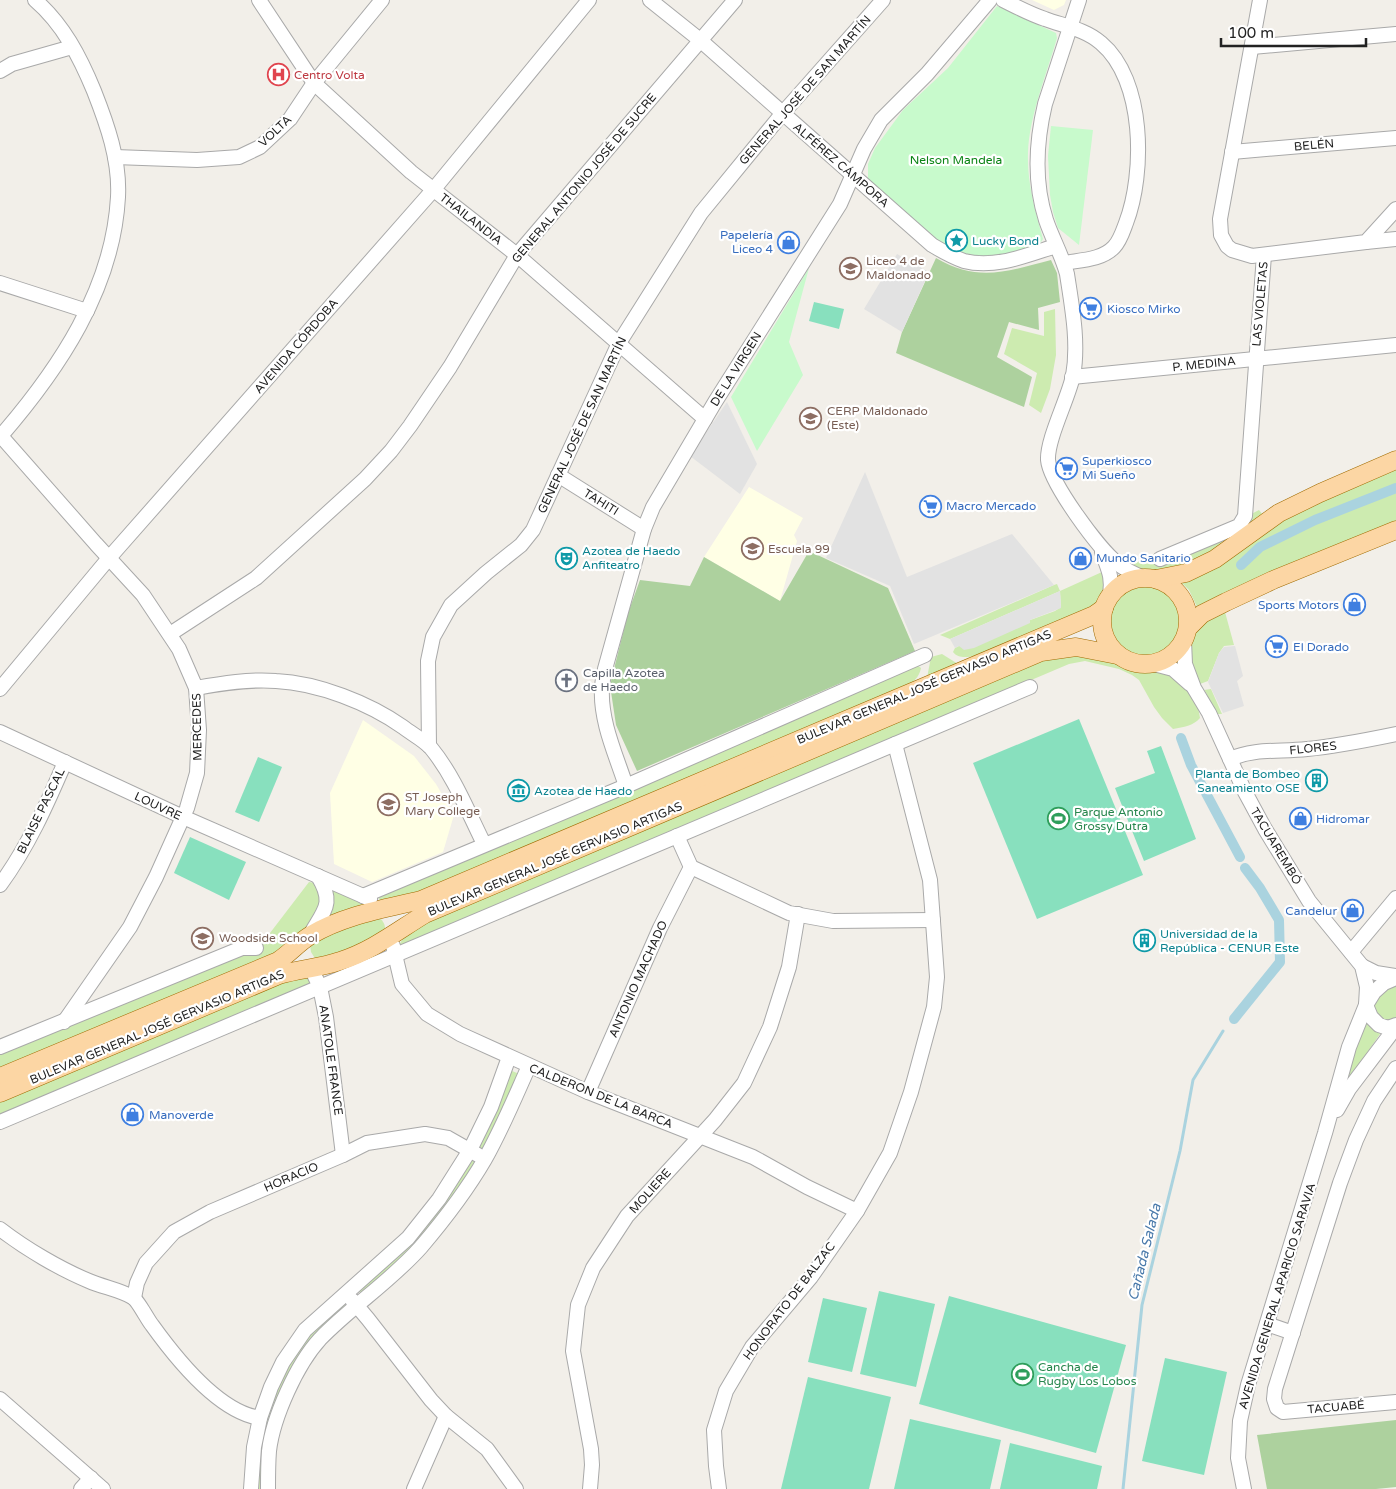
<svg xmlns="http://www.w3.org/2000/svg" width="1396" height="1489" font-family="'Varela Round',sans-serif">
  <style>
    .education { fill: #ffffe5 }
    .grass { fill: #cdebb0 }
    .forest { fill: #add19e }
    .park { fill: #c8facc }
    .pitch { fill: #88e0be }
    .parking { fill: #e2e2e2 }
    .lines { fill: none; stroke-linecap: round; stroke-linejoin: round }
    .stream { stroke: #aad3df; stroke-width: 3 }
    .canal { stroke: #aad3df; stroke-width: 10 }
    .minor-casing { stroke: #a9a9a9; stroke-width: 16 }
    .major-casing { stroke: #a06b00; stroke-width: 19 }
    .minor { stroke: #fff; stroke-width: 14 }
    .major { stroke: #fcd6a4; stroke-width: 18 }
    .labels { text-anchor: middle; stroke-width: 4.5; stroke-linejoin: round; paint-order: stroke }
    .health-label { font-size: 12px; fill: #be3a42; stroke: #fff; text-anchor: start }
    .street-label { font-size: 12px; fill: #222; stroke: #fff }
    .park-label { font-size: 12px; fill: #0c8416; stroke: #fff }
    .shop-label { font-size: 12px; fill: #366cbe; stroke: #fff; text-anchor: start }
    .culture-label { font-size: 12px; fill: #0d838f; stroke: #fff; text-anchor: start }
    .education-label { font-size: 12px; fill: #785e54; stroke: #fff; text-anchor: start }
    .worship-label { font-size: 12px; fill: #5b616d; stroke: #fff; text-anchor: start }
    .leisure-label { font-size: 12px; fill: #27864d; stroke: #fff; text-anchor: start }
    .water-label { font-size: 14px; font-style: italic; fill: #4a7aab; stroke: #fff }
  </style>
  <rect width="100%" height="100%" fill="#f2efe9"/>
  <g class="education">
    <path d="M1032,0H1066L1064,5L1054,10Z"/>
    <path d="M749,487L803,518L794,535L797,541L780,601L704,557Z"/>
    <path d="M363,720L414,756L436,784L454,815L443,852L372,882L334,864L330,793Z"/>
  </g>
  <g class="grass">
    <path d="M1055,309L1056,355L1050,389L1041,413L1029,405L1037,373L1004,354L1012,328L1044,336V312Z"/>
    <path d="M1396,466V524L1197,607L1189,590L1182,583L1281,517Z"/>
    <path d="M1259,510L1263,515L1215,555L1166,572L1125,567L1154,554L1157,563Z"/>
    <path d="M1102,572C1106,588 1103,598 1092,611L975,656C968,657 958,659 953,652L955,648L959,646L1055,611L1061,607L1060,591L950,639L940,635L1054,585L1057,584L1060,591Z"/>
    <circle cx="1147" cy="620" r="36"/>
    <path d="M1225,612L1234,645L1224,646L1219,653L1208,681L1200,684L1188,659L1189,654L1197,629L1211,617Z"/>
    <path d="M942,654L958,664L927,678L931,657Z"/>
    <path d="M1060,654L1111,659L1139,671H1167L1185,685L1198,707L1200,718C1193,726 1184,727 1173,729L1162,718L1154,707L1139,680L1132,675L1119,669L1085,661L1069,664L401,949L399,945L405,935L428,918L1042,658Z"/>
    <path d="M917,665L921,668C919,678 913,682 905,688L423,894L380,901L378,896Z"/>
    <path d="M1211,689L1222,714H1218L1216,712L1205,691L1204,690Z"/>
    <path d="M309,882L315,883L324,893L310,928L282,950L0,1073V1055L257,943L270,933Z"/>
    <path d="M328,884L373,904L323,923Z"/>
    <path d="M380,918C386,924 386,929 383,937L316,960L311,952L310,945L355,920Z"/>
    <path d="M308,977L314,985L0,1116V1099L269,983Z"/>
    <path d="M1396,983V1020L1386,1023C1362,1005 1377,995 1396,983Z"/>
    <path d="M1366,1018L1382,1031L1343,1088Z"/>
    <path d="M512,1071L517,1073L518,1076L503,1113L482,1150L478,1148L509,1073Z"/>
    <path d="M471,1160L475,1162V1166L417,1246L364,1293L358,1292L357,1289Z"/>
    <path d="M344,1304L346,1306L295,1368L263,1489H255L257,1448L275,1389L309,1332Z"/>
  </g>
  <g class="forest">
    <path d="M936,258C979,283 1007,271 1051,260L1057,273L1060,302L1038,308L1039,330L1009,322L997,357L1032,377L1024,407L896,353L902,332Z"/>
    <path d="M809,551L888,588L915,651L637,771L616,725L610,685L628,613L640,580L690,586L704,557L780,601Z"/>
    <path d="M1396,1420V1487L1376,1489H1267L1257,1435Z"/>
  </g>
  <g class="park">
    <path d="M997,6L1056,33L1057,38C1047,73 1029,117 1028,153C1027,183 1035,210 1043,239L1039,245C998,255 977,266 939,241L868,180V164L875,148L903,110L948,68Z"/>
    <path d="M1051,126L1093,130L1079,245L1058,228L1053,212L1050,195L1048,156Z"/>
    <path d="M809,268L789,342L803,375L757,451L731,397Z"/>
  </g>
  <g class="pitch">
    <path d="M814,302L844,309L839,329L809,321Z"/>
    <path d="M1079,719L1143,875L1037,919L973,763Z"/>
    <path d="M1161,746L1196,839L1144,861L1115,788L1155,773L1147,751Z"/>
    <path d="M258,757L282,767L259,822L235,812Z"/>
    <path d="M190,837L246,862L229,900L174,873Z"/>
    <path d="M879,1291L935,1304L916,1387L860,1374Z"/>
    <path d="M949,1296L1126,1345L1096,1453L919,1404Z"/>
    <path d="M823,1298L867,1308L852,1372L808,1362Z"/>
    <path d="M1165,1358L1227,1372L1204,1475L1142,1461Z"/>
    <path d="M808,1377L891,1397L869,1489H781Z"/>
    <path d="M910,1419L1001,1440L990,1489H894Z"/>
    <path d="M1010,1443L1102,1466L1097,1489H1000Z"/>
  </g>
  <g class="parking">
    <path d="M897,254L929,272L902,332L864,309Z"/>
    <path d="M727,402L757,464L740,494L690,456Z"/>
    <path d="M865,472L907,577L1012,534L1054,585L914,644L890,586L826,558Z"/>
    <path d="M1060,591L1061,608L1030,620V623L974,648L964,650L959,646L955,648L950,639Z"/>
    <path d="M1235,646L1243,676L1237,681L1244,706L1223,713L1208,682L1219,653L1224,647Z"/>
  </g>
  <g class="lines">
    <path class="stream" d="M1123,1489L1142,1305L1180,1151L1193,1080L1223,1031"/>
    <g class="canal">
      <path d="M1241,565L1260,547L1315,520L1396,488"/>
      <path d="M1181,738L1191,765L1240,857"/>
      <path d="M1234,1019L1280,962L1279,920L1260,888L1245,868"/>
    </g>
    <defs>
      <g id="minor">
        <path d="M259,0L314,83L411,172L517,255L705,419"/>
        <path d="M650,0L700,40L932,245C942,251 953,257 964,261C995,269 1027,255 1056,246"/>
        <path d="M1003,0C1017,7 1030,14 1045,19C1064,26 1085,29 1101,43C1145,80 1145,173 1126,223C1123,231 1120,241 1114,247C1102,260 1080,260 1064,263"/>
        <path d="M1079,0L1045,104C1036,142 1034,183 1046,220C1052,238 1062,255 1067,274C1072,307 1079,343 1073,376C1068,399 1047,439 1048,460C1050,483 1099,549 1117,563C1125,570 1134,574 1144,578"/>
        <path d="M1260,0L1220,219L1221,235L1227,246L1232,250L1252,256L1366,242L1396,209"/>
        <path d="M1252,47L1396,34"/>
        <path d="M0,71L12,64L72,47"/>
        <path d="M1232,152L1396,138"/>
        <path d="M115,157L197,160L239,157L260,147L290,119L314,83L382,0"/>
        <path d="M1366,242L1396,239"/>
        <path d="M0,283L87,311"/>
        <path d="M1072,377L1396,345"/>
        <path d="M1,436L96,544L143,595L179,649L196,688L199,730L197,773L187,808L156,877L130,927L64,1022"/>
        <path d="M0,437C59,369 113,289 118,197C120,160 107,124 94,91C80,57 63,24 35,0"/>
        <path d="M558,475L644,529"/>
        <path d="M1102,552C1108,569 1113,577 1110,595"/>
        <path d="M1160,559L1239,526L1245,516L1264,255"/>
        <path d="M170,634L256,578L365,479L391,451L410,426L450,367L517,255L735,0"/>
        <path d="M1184,641L1185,664L1194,688L1209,713L1245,792L1265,829L1309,901L1362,966L1367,987L1366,1005L1371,1017L1379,1025L1388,1028L1396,1025"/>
        <path d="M1154,664L1173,669L1190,684"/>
        <path d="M196,688C223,683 249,679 276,681C318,683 369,703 403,727C412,734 424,740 431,748C454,776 468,812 484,844"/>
        <path d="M0,689L109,558L434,189L589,0"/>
        <path d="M0,732L183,817L370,899"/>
        <path d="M429,746L428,661L433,637L451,605L486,573L521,545L533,530L619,343L701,213L782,114L883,0"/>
        <path d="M1230,759C1254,748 1281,752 1307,749C1337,746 1367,740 1396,734"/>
        <path d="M626,786C616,755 600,721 602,688C602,682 604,675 605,669L644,529L653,507L715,402L840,204L864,149L881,120L927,74L990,0"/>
        <path d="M677,836L691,867L789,913L833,921L933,920"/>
        <path d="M0,885C28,847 47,804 65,762"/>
        <path d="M363,896L626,786L925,655"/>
        <path d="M310,935C324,910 335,904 318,876"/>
        <path d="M393,946L402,984L427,1014L460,1034L588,1092L753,1157L807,1187L857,1211"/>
        <path d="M1351,952L1396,898"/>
        <path d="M1362,966L1376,973L1396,976"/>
        <path d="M311,968L320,987L326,1017L343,1155"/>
        <path d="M0,1047L242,948H256"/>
        <path d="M1396,1068L1374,1101L1356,1140L1340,1183L1275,1389L1274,1399L1277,1408L1283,1412L1396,1402"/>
        <path d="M588,1092L660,928L691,867"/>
        <path d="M1337,1110L1349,1089L1396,1027"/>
        <path d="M0,1122L1030,687"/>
        <path d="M0,1229C26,1249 60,1269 89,1281C103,1287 120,1290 132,1297C138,1300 147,1319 152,1325C175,1357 218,1412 260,1418"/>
        <path d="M134,1298L137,1283L146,1263L174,1232L210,1212L343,1155L367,1143L425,1134L448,1138L478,1155"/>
        <path d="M352,1300L368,1319L431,1400L446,1416L487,1449L516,1489"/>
        <path d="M1267,1324L1293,1333"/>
        <path d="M0,1399L103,1489"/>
        <path d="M81,1489L91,1478"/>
        <path d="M251,1489L254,1447L260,1418L271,1387L283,1362L305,1330L408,1238L439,1199L470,1150L491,1107L509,1057"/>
        <path d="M268,1489C268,1477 268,1464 269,1451C273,1417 297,1364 320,1339C352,1306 391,1281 421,1247C444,1220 467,1190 485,1159C502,1129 515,1097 529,1066"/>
        <path d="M414,1489L446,1416"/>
        <path d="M590,1489L592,1465L591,1449L573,1351L578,1305L593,1268L627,1216L715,1120L744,1083L770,1027L789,967L798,914"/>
        <path d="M719,1489L716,1466L714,1430L726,1391L752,1347L811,1277L857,1211L890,1153L911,1092L934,1007L937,977L930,880L895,744"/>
        <path d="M1244,1489L1238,1458L1240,1421L1248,1385L1325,1133L1349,1047L1366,1005L1374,992L1384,983L1396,978"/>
      </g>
      <g id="major">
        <circle cx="1145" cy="621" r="43"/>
        <path d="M1156,579L1186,573L1215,559L1279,513L1320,493L1396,460"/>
        <path d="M1188,628L1202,614L1226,602L1273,580L1396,530"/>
        <path d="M0,1077L278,961C290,953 299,942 311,935C345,915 384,909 421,900L1094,615L1104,608"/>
        <path d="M0,1093L279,975C299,969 320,968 340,961C372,951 397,931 425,914L1041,652L1076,647L1117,655"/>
      </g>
    </defs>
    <use href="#minor" class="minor-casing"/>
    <use href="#major" class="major-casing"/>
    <use href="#minor" class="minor"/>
    <use href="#major" class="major"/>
  </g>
  <defs>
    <symbol id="hospital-ring" viewBox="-11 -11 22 22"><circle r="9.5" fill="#fff" stroke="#e0444e" stroke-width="1.5"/><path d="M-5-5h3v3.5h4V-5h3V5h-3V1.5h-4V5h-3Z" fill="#e0444e"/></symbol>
    <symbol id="sight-ring" viewBox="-11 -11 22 22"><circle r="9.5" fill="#fff" stroke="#0f9aa8" stroke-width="1.5"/><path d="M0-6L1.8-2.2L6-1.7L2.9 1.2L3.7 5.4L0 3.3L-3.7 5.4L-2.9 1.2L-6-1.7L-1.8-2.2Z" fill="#0f9aa8"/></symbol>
    <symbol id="shop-ring" viewBox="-11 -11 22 22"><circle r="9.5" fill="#fff" stroke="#3f7fe0" stroke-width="1.5"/><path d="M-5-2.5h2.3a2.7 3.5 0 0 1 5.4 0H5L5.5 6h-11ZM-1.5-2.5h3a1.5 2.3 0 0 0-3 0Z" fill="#3f7fe0"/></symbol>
    <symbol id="school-ring" viewBox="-11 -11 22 22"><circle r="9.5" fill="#fff" stroke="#8d6e63" stroke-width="1.5"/><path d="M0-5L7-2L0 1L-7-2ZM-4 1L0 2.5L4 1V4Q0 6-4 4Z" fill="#8d6e63"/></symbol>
    <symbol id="supermarket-ring" viewBox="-11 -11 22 22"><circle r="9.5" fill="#fff" stroke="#3f7fe0" stroke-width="1.5"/><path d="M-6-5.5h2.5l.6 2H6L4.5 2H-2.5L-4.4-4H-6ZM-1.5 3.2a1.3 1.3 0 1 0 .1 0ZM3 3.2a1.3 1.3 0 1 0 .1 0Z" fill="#3f7fe0"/></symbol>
    <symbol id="university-ring" viewBox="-11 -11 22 22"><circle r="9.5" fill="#fff" stroke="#8d6e63" stroke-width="1.5"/><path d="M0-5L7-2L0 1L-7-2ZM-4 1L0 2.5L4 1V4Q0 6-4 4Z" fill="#8d6e63"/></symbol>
    <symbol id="theatre-ring" viewBox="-11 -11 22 22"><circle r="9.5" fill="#fff" stroke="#0f9aa8" stroke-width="1.5"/><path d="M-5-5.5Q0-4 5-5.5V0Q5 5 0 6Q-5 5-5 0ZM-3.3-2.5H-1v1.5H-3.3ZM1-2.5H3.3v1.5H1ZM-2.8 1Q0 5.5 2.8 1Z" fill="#0f9aa8"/></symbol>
    <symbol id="church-ring" viewBox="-11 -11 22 22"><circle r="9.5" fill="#fff" stroke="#6b7280" stroke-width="1.5"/><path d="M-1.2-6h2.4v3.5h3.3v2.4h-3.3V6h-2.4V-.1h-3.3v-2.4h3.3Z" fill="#6b7280"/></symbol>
    <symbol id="building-ring" viewBox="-11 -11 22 22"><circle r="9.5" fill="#fff" stroke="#0f9aa8" stroke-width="1.5"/><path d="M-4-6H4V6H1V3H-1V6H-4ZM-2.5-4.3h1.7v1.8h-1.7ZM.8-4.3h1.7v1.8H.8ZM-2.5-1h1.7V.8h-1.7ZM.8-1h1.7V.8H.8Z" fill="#0f9aa8"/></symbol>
    <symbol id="museum-ring" viewBox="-11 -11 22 22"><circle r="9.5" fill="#fff" stroke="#0f9aa8" stroke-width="1.5"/><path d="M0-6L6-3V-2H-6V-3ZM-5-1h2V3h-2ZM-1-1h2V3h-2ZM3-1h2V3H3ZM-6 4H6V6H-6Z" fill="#0f9aa8"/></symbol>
    <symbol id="stadium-ring" viewBox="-11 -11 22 22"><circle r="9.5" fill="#fff" stroke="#2e9e5b" stroke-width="1.5"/><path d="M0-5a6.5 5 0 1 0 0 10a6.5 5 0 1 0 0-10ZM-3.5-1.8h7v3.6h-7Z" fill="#2e9e5b"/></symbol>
  </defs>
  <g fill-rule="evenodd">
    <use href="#hospital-ring" x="266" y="62" width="25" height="25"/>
    <use href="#sight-ring" x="944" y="228" width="25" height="25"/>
    <use href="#shop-ring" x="776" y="230" width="25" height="25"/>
    <use href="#school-ring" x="838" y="256" width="25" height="25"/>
    <use href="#supermarket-ring" x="1078" y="296" width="25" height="25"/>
    <use href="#university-ring" x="798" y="406" width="25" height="25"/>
    <use href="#supermarket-ring" x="1054" y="456" width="25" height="25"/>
    <use href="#supermarket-ring" x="918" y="494" width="25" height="25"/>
    <use href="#school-ring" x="740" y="536" width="25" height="25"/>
    <use href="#theatre-ring" x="554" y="546" width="25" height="25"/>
    <use href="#shop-ring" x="1068" y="546" width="25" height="25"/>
    <use href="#shop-ring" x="1342" y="592" width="25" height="25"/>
    <use href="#supermarket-ring" x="1264" y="634" width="25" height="25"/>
    <use href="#church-ring" x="554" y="668" width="25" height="25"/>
    <use href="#building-ring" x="1304" y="768" width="25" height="25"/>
    <use href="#museum-ring" x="506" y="778" width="25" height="25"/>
    <use href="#school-ring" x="376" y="792" width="25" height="25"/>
    <use href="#stadium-ring" x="1046" y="806" width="25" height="25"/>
    <use href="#shop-ring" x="1288" y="806" width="25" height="25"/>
    <use href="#shop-ring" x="1340" y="898" width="25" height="25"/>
    <use href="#school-ring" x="190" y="926" width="25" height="25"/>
    <use href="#building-ring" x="1132" y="928" width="25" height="25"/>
    <use href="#shop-ring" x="120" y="1102" width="25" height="25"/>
    <use href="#stadium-ring" x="1010" y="1362" width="25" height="25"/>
  </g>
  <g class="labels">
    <g class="health-label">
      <text x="294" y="79">Centro Volta</text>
    </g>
    <g class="street-label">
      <text transform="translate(805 90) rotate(-49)" y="4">GENERAL JOSÉ DE SAN MARTÍN</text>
      <text transform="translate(275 131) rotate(-43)" y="4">VOLTA</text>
      <text transform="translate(1314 145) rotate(-5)" y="4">BELÉN</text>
      <text transform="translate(841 165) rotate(41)" y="4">ALFÉREZ CÁMPORA</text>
      <text transform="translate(584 178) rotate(-50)" y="4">GENERAL ANTONIO JOSÉ DE SUCRE</text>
      <text transform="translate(471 219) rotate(38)" y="4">THAILANDIA</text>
      <text transform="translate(1260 304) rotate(-85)" y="4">LAS VIOLETAS</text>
      <text transform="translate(296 346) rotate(-49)" y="4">AVENIDA CÓRDOBA</text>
      <text transform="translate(1204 364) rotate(-6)" y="4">P. MEDINA</text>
      <text transform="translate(736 369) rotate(-58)" y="4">DE LA VIRGEN</text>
      <text transform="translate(582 425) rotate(-65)" y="4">GENERAL JOSÉ DE SAN MARTÍN</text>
      <text transform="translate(601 502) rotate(32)" y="4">TAHITI</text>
      <text transform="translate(924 687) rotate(-23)" y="4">BULEVAR GENERAL JOSÉ GERVASIO ARTIGAS</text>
      <text transform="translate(197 727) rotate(-91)" y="4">MERCEDES</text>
      <text transform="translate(1313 748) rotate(-6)" y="4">FLORES</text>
      <text transform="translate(158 806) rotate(25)" y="4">LOUVRE</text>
      <text transform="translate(41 811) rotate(-64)" y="4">BLAISE PASCAL</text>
      <text transform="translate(1276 846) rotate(59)" y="4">TACUAREMBÓ</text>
      <text transform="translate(555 859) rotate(-23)" y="4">BULEVAR GENERAL JOSÉ GERVASIO ARTIGAS</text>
      <text transform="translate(638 979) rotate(-66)" y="4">ANTONIO MACHADO</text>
      <text transform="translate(157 1027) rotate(-23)" y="4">BULEVAR GENERAL JOSÉ GERVASIO ARTIGAS</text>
      <text transform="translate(331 1060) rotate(82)" y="4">ANATOLE FRANCE</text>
      <text transform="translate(601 1096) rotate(22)" y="4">CALDERON DE LA BARCA</text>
      <text transform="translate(291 1177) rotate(-23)" y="4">HORACIO</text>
      <text transform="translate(650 1191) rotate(-48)" y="4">MOLIERE</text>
      <text transform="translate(1277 1296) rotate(-73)" y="4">AVENIDA GENERAL APARICIO SARAVIA</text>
      <text transform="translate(789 1301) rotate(-53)" y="4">HONORATO DE BALZAC</text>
      <text transform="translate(1336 1407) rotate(-5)" y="4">TACUABÉ</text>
    </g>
    <g class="park-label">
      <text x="956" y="164">Nelson Mandela</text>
    </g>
    <g class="shop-label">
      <text x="773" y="239" text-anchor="end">Papelería<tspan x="773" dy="14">Liceo 4</tspan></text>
      <text x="1107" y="313">Kiosco Mirko</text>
      <text x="1082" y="465">Superkiosco<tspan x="1082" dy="14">Mi Sueño</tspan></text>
      <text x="946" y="510">Macro Mercado</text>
      <text x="1096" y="562">Mundo Sanitario</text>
      <text x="1339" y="609" text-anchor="end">Sports Motors</text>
      <text x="1293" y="651">El Dorado</text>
      <text x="1316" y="823">Hidromar</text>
      <text x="1337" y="915" text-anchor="end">Candelur</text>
      <text x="149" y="1119">Manoverde</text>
    </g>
    <g class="culture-label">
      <text x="972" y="245">Lucky Bond</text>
      <text x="582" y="555">Azotea de Haedo<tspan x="582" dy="14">Anfiteatro</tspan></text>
      <text x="1300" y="778" text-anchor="end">Planta de Bombeo<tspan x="1300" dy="14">Saneamiento OSE</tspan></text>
      <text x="534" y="795">Azotea de Haedo</text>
      <text x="1160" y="938">Universidad de la<tspan x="1160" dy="14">República - CENUR Este</tspan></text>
    </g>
    <g class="education-label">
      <text x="866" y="265">Liceo 4 de<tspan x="866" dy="14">Maldonado</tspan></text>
      <text x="827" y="415">CERP Maldonado<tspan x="827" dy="14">(Este)</tspan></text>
      <text x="768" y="553">Escuela 99</text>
      <text x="405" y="801">ST Joseph<tspan x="405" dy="14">Mary College</tspan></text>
      <text x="219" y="942">Woodside School</text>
    </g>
    <g class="worship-label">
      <text x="583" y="677">Capilla Azotea<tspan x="583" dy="14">de Haedo</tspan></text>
    </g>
    <g class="leisure-label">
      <text x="1074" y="816">Parque Antonio<tspan x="1074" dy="14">Grossy Dutra</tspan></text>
      <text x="1038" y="1371">Cancha de<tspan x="1038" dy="14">Rugby Los Lobos</tspan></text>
    </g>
    <g class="water-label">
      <text transform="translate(1144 1252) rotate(-76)" y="5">Cañada Salada</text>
    </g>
  </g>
  <path d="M1221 38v8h145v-8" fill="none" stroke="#222222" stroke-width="2.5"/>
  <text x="1228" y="38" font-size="15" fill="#222222" stroke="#ffffff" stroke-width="4" paint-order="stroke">100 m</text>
</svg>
